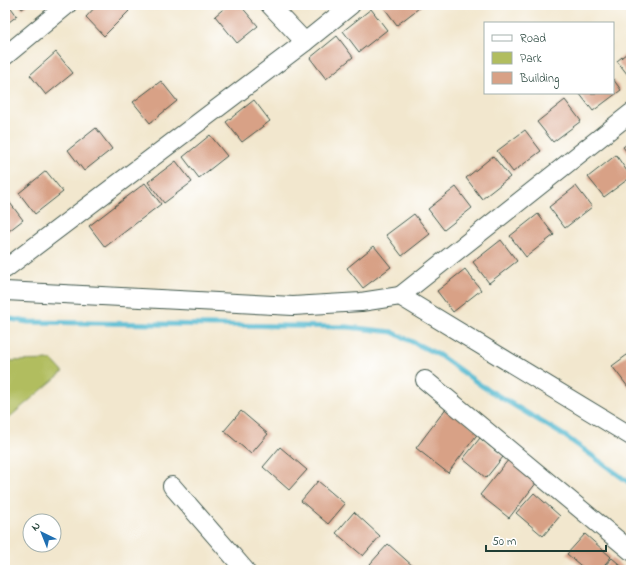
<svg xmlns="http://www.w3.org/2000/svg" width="636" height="575" font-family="'Indie Flower',sans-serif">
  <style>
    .green { fill: #b1bd5f; stroke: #687d4a }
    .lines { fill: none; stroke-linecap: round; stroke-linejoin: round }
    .stream { stroke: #50b7ce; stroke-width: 5 }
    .building { fill: #d8a186 }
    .minor-casing { stroke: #3f564b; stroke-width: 20 }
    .minor { stroke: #fff; stroke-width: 18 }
  </style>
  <rect width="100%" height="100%" fill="#fff"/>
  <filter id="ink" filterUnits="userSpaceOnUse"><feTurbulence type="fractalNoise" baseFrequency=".025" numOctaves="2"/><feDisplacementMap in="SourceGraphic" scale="8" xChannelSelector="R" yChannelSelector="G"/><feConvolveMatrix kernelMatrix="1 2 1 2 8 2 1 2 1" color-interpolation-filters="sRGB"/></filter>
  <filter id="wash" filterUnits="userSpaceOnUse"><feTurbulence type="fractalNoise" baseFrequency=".012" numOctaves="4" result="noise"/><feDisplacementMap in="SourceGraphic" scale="16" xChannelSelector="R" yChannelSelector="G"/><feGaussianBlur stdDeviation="0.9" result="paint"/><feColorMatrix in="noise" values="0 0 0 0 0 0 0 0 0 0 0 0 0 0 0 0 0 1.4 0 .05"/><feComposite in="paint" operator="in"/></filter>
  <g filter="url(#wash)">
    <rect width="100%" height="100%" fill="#f2e7ce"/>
    <path class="green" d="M52,360L63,372L5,421V361Z"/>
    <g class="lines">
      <path class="stream" d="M5,318L28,322L348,327L392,332L439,355L482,386L565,436L631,484"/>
    </g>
    <g id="blocks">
      <g class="building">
        <path d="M5,5H9L17,16L5,25Z"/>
        <path d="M19,5H28L22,9Z"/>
        <path d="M97,5H123L129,11L104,36L86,17Z"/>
        <path d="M228,5H240L258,26L237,43L215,16Z"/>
        <path d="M382,5H423L397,25Z"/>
        <path d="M371,9L387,30L359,52L343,31Z"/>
        <path d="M337,36L353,57L326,79L310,58Z"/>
        <path d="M631,50V79L617,61Z"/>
        <path d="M56,52L73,73L46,95L30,75Z"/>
        <path d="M613,79L621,90L593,111L579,93H613Z"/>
        <path d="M161,81L177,101L150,123L133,102Z"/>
        <path d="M254,100L270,121L242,142L226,122Z"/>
        <path d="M565,100L581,121L553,142L537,122Z"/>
        <path d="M96,128L112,149L84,171L68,150Z"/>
        <path d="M525,130L541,151L513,172L497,151Z"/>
        <path d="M210,135L227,156L199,178L183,157Z"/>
        <path d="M631,141V157L623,147Z"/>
        <path d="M616,155L631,177L604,197L588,177Z"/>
        <path d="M493,156L510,177L482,199L466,178Z"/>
        <path d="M176,161L192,182L164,203L148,182Z"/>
        <path d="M46,171L63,192L35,214L19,193Z"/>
        <path d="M145,183L161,204L105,247L89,226Z"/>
        <path d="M576,186L592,207L565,228L549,207Z"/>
        <path d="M456,187L472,208L444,230L428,209Z"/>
        <path d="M7,199L23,220L5,234V201Z"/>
        <path d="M414,214L430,234L402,256L386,235Z"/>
        <path d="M538,214L554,235L526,257L510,236Z"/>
        <path d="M501,240L517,261L489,283L473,262Z"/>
        <path d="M374,246L391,267L363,288L347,268Z"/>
        <path d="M465,269L481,290L453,312L437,291Z"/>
        <path d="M631,352V385L628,387L612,366Z"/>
        <path d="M447,407L479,432L448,473L416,448Z"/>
        <path d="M241,411L268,434L251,454L224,431Z"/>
        <path d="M480,438L503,457L486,478L463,459Z"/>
        <path d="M280,447L307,470L289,490L263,467Z"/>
        <path d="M509,459L537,482L509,518L480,495Z"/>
        <path d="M318,481L345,504L328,524L301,501Z"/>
        <path d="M534,493L560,516L543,536L516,513Z"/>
        <path d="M354,512L380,536L363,556L336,533Z"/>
        <path d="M585,534L611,557L600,570H586L567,554Z"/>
        <path d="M388,544L414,567L412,570H377L370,564Z"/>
        <path d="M612,558L626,570H601Z"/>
      </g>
    </g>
  </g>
  <g filter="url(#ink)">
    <use href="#blocks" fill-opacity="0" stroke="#3f564b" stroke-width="1"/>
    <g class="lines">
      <defs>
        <g id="minor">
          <path d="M270,5L305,42"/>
          <path d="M5,56L67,5"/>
          <path d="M5,269L305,42L351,5"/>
          <path d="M5,291L293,306L361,302L400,296L631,436"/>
          <path d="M400,296L631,113"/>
          <path d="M425,380L631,551"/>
          <path d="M172,486L245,570"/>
        </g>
      </defs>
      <use href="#minor" class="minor-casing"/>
      <use href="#minor" class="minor"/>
    </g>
  </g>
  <rect width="636" height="575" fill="none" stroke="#fff" stroke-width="20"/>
  <rect x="484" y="22" width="130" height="72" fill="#ffffff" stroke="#a5b1ae"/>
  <rect x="492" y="35" width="20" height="6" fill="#ffffff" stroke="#a5b1ae"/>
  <text x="520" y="42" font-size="12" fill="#1f3d34">Road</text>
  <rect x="492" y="52" width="20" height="12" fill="#b1bd5f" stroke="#a5b1ae"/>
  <text x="520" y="62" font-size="12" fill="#1f3d34">Park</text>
  <rect x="492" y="72" width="20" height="12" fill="#d8a186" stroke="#a5b1ae"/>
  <text x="520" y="82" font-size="12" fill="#1f3d34">Building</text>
  <g transform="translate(42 533) rotate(317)"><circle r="19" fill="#ffffff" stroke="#a5b1ae"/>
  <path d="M0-3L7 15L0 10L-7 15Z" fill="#1f6fb2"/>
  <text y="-6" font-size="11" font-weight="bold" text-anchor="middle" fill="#1f3d34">N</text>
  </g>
  <path d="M486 545v6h120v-6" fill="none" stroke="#1f3d34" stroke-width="2"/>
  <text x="492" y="545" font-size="12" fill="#1f3d34" stroke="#ffffff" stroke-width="3" paint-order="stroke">50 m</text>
</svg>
